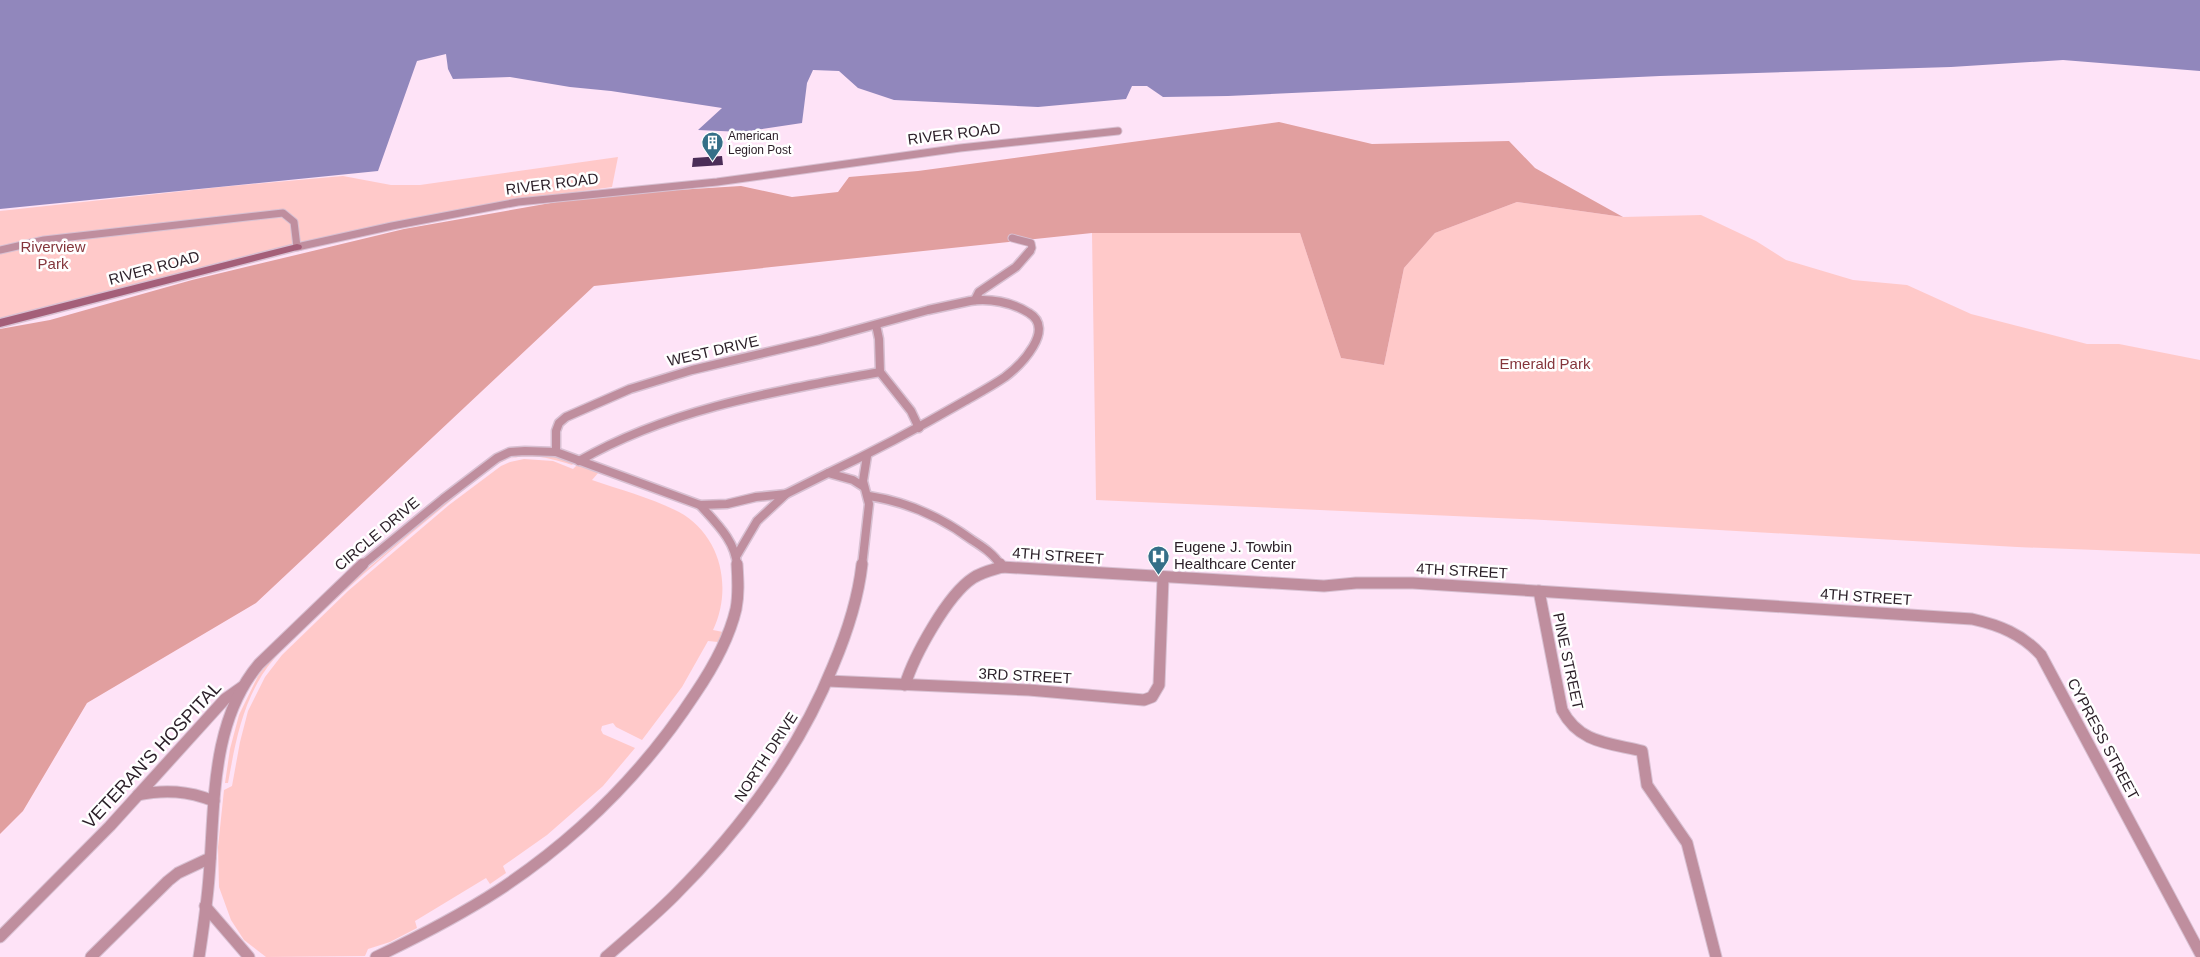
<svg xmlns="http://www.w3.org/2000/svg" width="2200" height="957" font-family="Arial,sans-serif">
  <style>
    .green { fill: #ffc9c9 }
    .forest { fill: #e19f9f }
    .water { fill: #9187bc }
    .building { fill: #4a2d57 }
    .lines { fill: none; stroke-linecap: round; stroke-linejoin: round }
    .street-far2-casing { stroke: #d8c0d2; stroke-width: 9 }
    .street-far1-casing { stroke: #d8c0d2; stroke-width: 11 }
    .street-casing { stroke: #d8c0d2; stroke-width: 13 }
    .secondary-casing { stroke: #d8c0d2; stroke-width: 3 }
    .street-far2 { stroke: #bf8e9e; stroke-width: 7 }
    .street-far1 { stroke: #bf8e9e; stroke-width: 8 }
    .street { stroke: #bf8e9e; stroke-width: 11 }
    .secondary { fill: #a45f79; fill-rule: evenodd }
    .labels { text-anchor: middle; stroke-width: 5; stroke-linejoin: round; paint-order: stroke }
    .far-poi-label { font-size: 12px; fill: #2a1e27; stroke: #fff; text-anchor: start }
    .street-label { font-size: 15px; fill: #2a1e27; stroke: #fff }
    .park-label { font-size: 15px; fill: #85363c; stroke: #fff }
    .poi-label { font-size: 15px; fill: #2a1e27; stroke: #fff; text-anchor: start }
    .near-street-label { font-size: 18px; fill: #2a1e27; stroke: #fff }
  </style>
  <rect width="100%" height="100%" fill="#fee3f7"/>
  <g class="green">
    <path d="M618,157L612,187L490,204L382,225L224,261L112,293L0,320V211L221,187L343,176L391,185H420Z"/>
    <path d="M1517,202L1623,217L1701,215L1756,241L1786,260L1853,280L1907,285L1971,314L2087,344H2119L2200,360V554L2017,547L1544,520L1096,500L1092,233H1300L1341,358L1384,365L1404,268L1435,233Z"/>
    <path d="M523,455H551L574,463L572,465C551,458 528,452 506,460C486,468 464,490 448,503C404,539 360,576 319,615C299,633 277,652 262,675C241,709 235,745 228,783H225L230,749L239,715L258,676L273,656L334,597L450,499L498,462Z"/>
    <path d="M524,459L553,461L573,469L578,464L599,472L592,480C621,490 652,498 679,512C721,535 733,588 713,630L723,632L718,642L708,641L682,687L642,740L616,727L613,723L602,726L601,730L603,734L635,748L603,786L547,835L503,866L506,873L490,884L486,878L415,921L417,928L390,942L368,949L365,956L266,957L244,940L231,920L219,887L218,847L224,790L232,786L240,742L248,711L265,677L282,655L348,591L449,505L501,466L510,462Z"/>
  </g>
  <path class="forest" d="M1279,122L1372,144L1509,141L1535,168L1623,217L1517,202L1435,233L1404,268L1384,365L1341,358L1300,233H1092L594,286L256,603L87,703L23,811L0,834V329L50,320L192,280L404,229L596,195L741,186L792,197L838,192L849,177L918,171Z"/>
  <path class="water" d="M0,0H2200V71L2063,60L1951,67L1660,76L1228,96L1163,97L1147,86H1132L1126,99L1038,107L894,100L858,88L839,71L813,70L807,83L802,123L742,132L698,130L722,108L611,91L570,87L510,77L453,79L448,69L446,54L417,61L378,171L0,209Z"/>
  <path class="building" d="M722,156L723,165L692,167L693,158Z"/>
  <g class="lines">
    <defs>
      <g id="street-far2">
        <path d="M1012,238L1031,243L1032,248L1029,252"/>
        <path d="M0,250L44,240L283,213L294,222L297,247L392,226L518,202L717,182L960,148L1118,131"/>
      </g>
      <g id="street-far1">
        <path d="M975,300L979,292L1016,267L1030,251"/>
        <path d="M876,325L879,339L880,372L911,411L919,428"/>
        <path d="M556,452V431L559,423L566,417L630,389L692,370L819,340L928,310L970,301C989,298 1012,302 1029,313C1056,329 1021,365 1005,377C992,386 977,394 963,402C918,428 875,451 828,473"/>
        <path d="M579,461C671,408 777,391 880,372"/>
        <path d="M869,496C908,502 941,517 972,540C983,547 994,554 1001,566"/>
        <path d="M700,505C715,522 736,541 737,566"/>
        <path d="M737,555L757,521L786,494"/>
        <path d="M361,566L443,499L497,458L510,452L525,451L556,452L700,505L727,504L756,497L786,494L828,473L853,480L864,487"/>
        <path d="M862,566L869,504L863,481L867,456"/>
      </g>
      <g id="street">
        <path d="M1000,564L1002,567"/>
        <path d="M1539,591L1562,710C1579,743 1609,743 1642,751L1647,785L1687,843L1716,957"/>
        <path d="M828,681L1029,690L1144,700L1152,697L1159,685L1163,578"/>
        <path d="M905,685C914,656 947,595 973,578C982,572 992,570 1002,567L1324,586L1356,583H1413L1972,619C1999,625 2022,634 2041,655L2200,953"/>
        <path d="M138,795C165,789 188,791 214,801"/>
        <path d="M205,906L249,957"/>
        <path d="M0,937L110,826L225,699L242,687"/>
        <path d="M91,957L168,881L178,873L210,858"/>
        <path d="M199,957C203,930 207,904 209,877C215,805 210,722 259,664L363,564"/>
        <path d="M376,957C418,937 459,916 499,890C576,839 644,772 695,694C712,669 729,639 736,609C739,594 738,580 737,564"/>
        <path d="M606,957C629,937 653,917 674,896C740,830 798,753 833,666C847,633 858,600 862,564"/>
      </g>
      <path id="secondary" d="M297,244L301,245L302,247L301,249L0,327V319Z"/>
    </defs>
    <use href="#street-far2" class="street-far2-casing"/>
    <use href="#street-far1" class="street-far1-casing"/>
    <use href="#street" class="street-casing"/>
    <use href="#secondary" class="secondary-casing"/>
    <use href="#street-far2" class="street-far2"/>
    <use href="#street-far1" class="street-far1"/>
    <use href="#street" class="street"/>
    <use href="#secondary" class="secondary"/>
  </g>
  <defs>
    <symbol id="building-pin" viewBox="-11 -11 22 30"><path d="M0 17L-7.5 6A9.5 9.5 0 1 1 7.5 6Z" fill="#356f88" stroke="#fff"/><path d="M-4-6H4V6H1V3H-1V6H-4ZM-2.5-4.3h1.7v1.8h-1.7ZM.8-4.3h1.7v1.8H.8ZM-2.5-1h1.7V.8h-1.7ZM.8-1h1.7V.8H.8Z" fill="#fff"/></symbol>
    <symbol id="hospital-pin" viewBox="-11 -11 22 30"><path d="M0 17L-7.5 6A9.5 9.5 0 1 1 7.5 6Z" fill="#356f88" stroke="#fff"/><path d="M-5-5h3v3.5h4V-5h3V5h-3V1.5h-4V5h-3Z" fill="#fff"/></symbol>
  </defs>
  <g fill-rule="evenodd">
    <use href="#building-pin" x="700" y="130" width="25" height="34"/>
    <use href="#hospital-pin" x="1146" y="544" width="25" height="34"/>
  </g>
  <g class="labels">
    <g class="far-poi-label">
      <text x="728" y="140">American<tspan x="728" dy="14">Legion Post</tspan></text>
    </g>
    <g class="street-label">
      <text transform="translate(954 134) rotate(-7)" y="5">RIVER ROAD</text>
      <text transform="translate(552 184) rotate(-7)" y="5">RIVER ROAD</text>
      <text transform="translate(154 268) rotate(-15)" y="5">RIVER ROAD</text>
      <text transform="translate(713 351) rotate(-13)" y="5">WEST DRIVE</text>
      <text transform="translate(377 534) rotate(-40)" y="5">CIRCLE DRIVE</text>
      <text transform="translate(1058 556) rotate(4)" y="5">4TH STREET</text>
      <text transform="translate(1462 571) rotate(3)" y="5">4TH STREET</text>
      <text transform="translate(1866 597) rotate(4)" y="5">4TH STREET</text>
      <text transform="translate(1568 661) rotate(78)" y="5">PINE STREET</text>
      <text transform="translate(1025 676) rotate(3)" y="5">3RD STREET</text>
      <text transform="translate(2103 739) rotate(62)" y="5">CYPRESS STREET</text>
      <text transform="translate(766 757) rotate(-57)" y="5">NORTH DRIVE</text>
    </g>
    <g class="park-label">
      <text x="53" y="252">Riverview<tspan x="53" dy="17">Park</tspan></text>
      <text x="1545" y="369">Emerald Park</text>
    </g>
    <g class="poi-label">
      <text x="1174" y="552">Eugene J. Towbin<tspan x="1174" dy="17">Healthcare Center</tspan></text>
    </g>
    <g class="near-street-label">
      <text transform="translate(152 755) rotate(-47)" y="6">VETERAN'S HOSPITAL</text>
    </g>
  </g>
</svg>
